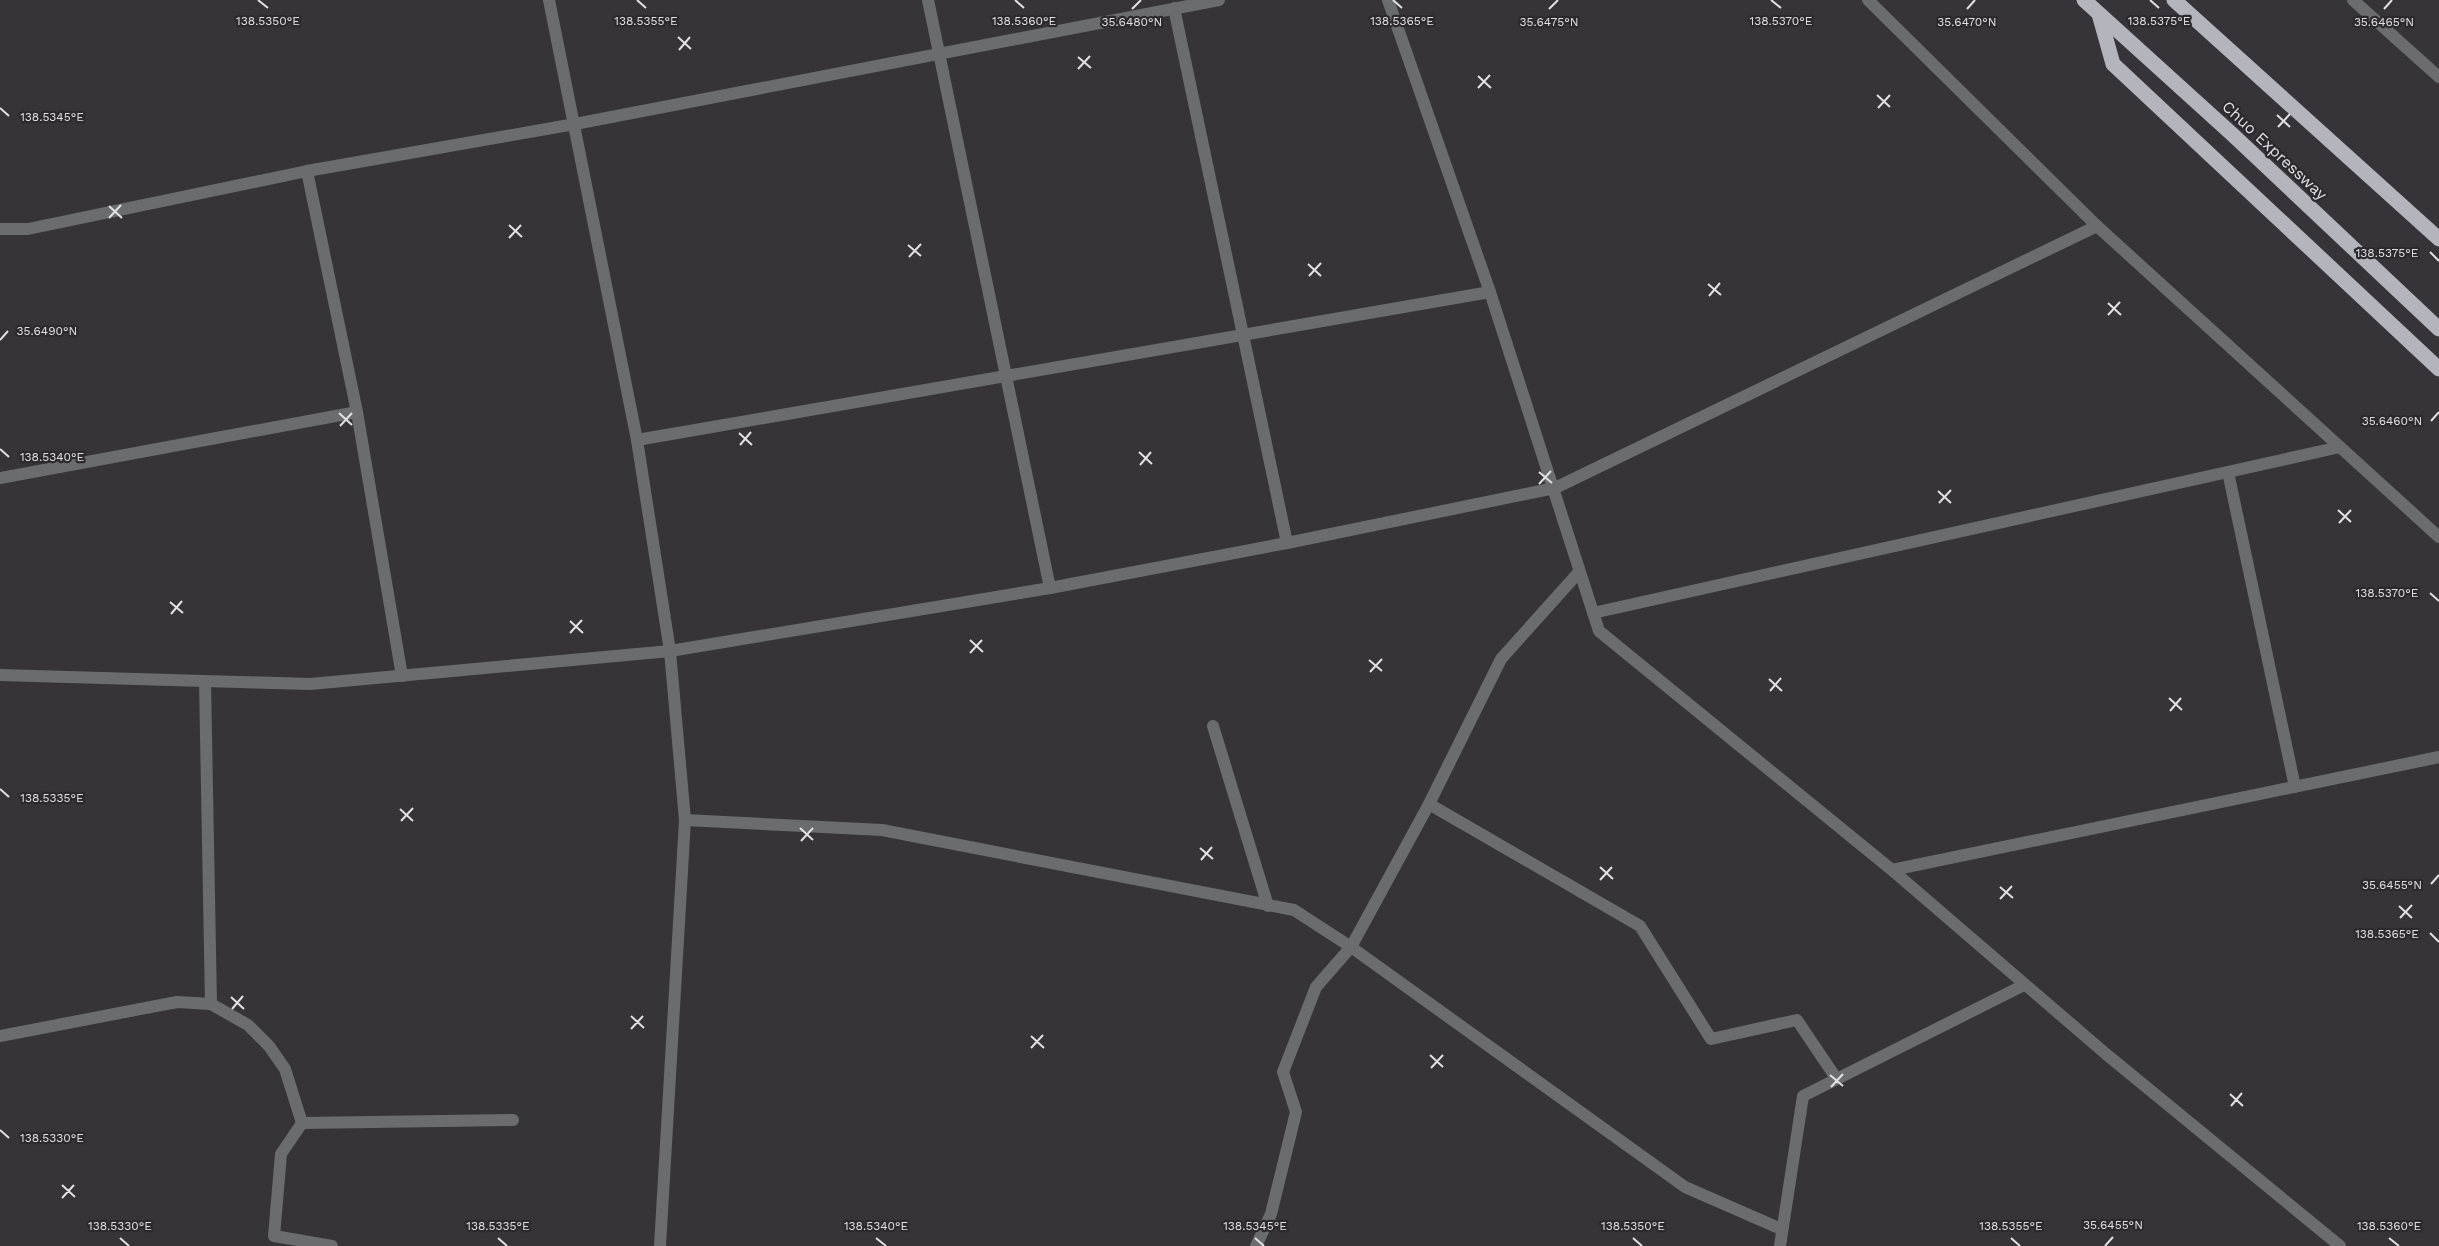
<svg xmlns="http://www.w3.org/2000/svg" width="2439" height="1246" font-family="'Work Sans',sans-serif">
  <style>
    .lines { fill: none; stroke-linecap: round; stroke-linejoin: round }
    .service { stroke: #6b6c6e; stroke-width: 12 }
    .minor { stroke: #6b6c6e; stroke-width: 12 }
    .motorway { stroke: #b4b5bc; stroke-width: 15 }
    .ticks { fill: none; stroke: #e1e0e3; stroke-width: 2 }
    .labels { text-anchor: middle; stroke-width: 4.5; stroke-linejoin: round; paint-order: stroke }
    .street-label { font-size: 16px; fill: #e1e0e3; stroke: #2c2a2f }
    .ticks-label { font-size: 12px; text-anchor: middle; fill: #e1e0e3; stroke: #2c2a2f; stroke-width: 4.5; stroke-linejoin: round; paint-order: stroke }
  </style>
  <rect width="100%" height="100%" fill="#363439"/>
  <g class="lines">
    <g class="service">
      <path d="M1174,8L1287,543"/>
      <path d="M307,171L357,412"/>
      <path d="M2228,472L2295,787"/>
      <path d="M0,478L357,412L402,676"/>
      <path d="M205,681L211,1004"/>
      <path d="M1892,870L2439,757"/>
      <path d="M1256,1246L1271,1214L1296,1112L1283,1072L1316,987L1351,947"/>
    </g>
    <g class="minor">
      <path d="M549,0L637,440L670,651L685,820L660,1246"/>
      <path d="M928,0L1050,588"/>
      <path d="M1388,0L1490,292L1599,631L1892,870L2106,1054L2340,1246"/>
      <path d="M1868,0L2097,226L2439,537"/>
      <path d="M2353,0L2439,77"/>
      <path d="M0,229H28L307,171L575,124L1219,0"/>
      <path d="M637,440L1490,292"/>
      <path d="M1593,613L2340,447"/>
      <path d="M0,675L310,684L670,651L1050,588L1287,543L1555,488L2097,226"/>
      <path d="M1213,726L1268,906"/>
      <path d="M1429,804L1640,926L1711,1039L1797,1020L1836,1078"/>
      <path d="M685,820L882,830L1294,910L1351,947L1685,1187L1781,1229"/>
      <path d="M1351,947L1429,804L1501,659L1579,572"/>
      <path d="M0,1036L177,1002L211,1004L248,1025L269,1046L285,1069L302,1123L281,1154L274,1236L332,1246"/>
      <path d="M302,1123L513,1120"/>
      <path d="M1780,1246L1803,1096L2024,985"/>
    </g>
    <g class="motorway">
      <path d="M2084,0L2233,135L2439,329"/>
      <path d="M2174,0L2439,239"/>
      <path d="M2099,14L2113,64L2439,369"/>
    </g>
  </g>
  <path class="ticks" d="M258,0L268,8M637,0L646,8M1015,0L1024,8M1393,0L1402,8M1771,0L1781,8M2150,0L2159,8M1132,9L1141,0M1549,9L1558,0M1967,9L1975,0M2384,9L2392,0M678,37L691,49M679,50L690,37M1078,57L1091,68M1078,69L1090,56M1478,76L1491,88M1478,88L1490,75M1877,95L1890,107M0,108L9,116M1878,108L1890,95M2277,115L2290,127M2278,127L2290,114M109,206L122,218M109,218L121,205M509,225L522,237M509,238L521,225M908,245L921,256M2430,252L2439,261M909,257L921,244M1308,264L1321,276M1309,276L1321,263M1708,284L1721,295M1709,296L1720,283M2108,303L2121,315M2108,315L2120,302M0,340L8,331M339,413L352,425M2431,421L2439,412M340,426L352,413M739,433L752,445M740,445L751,432M0,449L9,457M1139,452L1152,464M1140,465L1151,452M1539,472L1552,483M1539,484L1551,471M1938,491L1951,503M1939,503L1951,490M2338,510L2351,522M2339,523L2351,510M2430,593L2439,601M170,602L183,613M171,614L182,601M570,621L583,633M570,633L582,620M970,640L983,652M970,653L982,640M1369,660L1382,671M1370,672L1382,659M1769,679L1782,691M1770,691L1781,678M2169,698L2182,710M2170,711L2181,698M0,789L9,797M400,809L413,821M401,821L413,808M800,828L813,840M801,841L813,828M1200,848L1213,859M1201,860L1212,847M1600,867L1613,879M1600,880L1612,867M2431,884L2439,875M2000,887L2013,898M2000,899L2012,886M2399,906L2412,918M2400,918L2412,905M2430,933L2439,942M231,997L244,1009M232,1009L243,996M631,1016L644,1028M631,1029L643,1016M1031,1036L1044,1048M1031,1048L1043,1035M1430,1055L1443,1067M1431,1068L1443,1055M1830,1075L1843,1086M1831,1087L1843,1074M2230,1094L2243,1106M2231,1106L2242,1093M0,1130L9,1138M62,1185L75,1197M62,1198L74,1185M120,1238L129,1246M498,1238L507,1246M876,1238L886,1246M1255,1238L1264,1246M1633,1238L1642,1246M2011,1238L2020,1246M2389,1238L2399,1246M2105,1246L2113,1237"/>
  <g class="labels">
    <g class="street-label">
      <text transform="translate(2275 150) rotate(43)" y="6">Chuo Expressway</text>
    </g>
  </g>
  <g class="ticks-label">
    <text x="268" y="25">138.5350°E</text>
    <text x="646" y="25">138.5355°E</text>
    <text x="1024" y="25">138.5360°E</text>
    <text x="1402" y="25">138.5365°E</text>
    <text x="1781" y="25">138.5370°E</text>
    <text x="2159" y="25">138.5375°E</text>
    <text x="1132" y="26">35.6480°N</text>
    <text x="1549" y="26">35.6475°N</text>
    <text x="1967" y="26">35.6470°N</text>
    <text x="2384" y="26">35.6465°N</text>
    <text x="52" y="121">138.5345°E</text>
    <text x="2387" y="257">138.5375°E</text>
    <text x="47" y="335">35.6490°N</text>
    <text x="2392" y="425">35.6460°N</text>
    <text x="52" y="461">138.5340°E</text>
    <text x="2387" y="597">138.5370°E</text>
    <text x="52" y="802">138.5335°E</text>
    <text x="2392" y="889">35.6455°N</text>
    <text x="2387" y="938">138.5365°E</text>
    <text x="52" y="1142">138.5330°E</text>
    <text x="2113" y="1229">35.6455°N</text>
    <text x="120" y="1230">138.5330°E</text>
    <text x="498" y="1230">138.5335°E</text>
    <text x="876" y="1230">138.5340°E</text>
    <text x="1255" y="1230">138.5345°E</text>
    <text x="1633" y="1230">138.5350°E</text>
    <text x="2011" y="1230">138.5355°E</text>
    <text x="2389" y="1230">138.5360°E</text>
  </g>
</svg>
